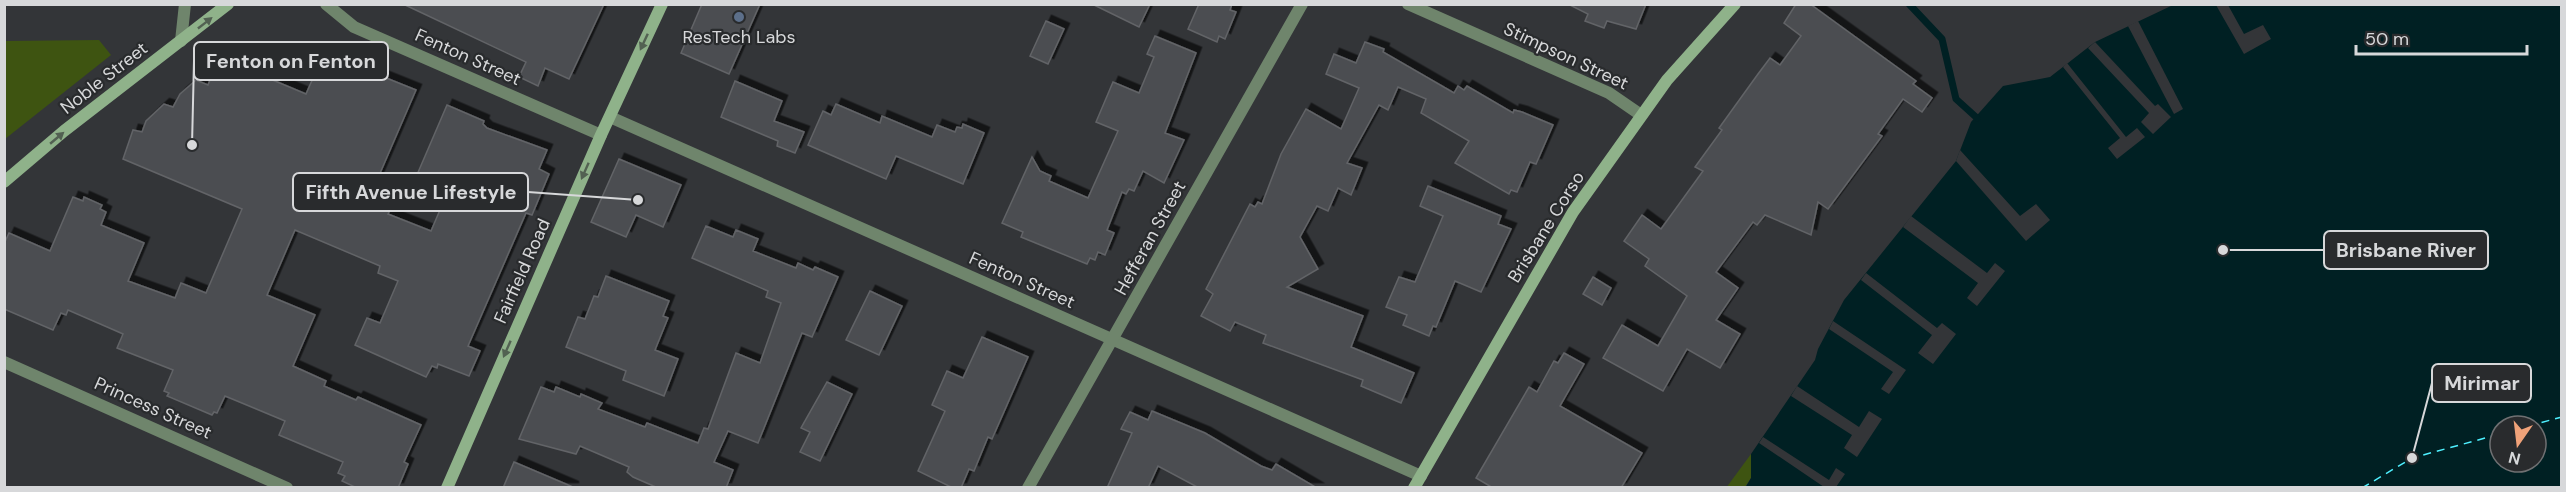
<svg xmlns="http://www.w3.org/2000/svg" width="2566" height="492" font-family="'DM Sans',sans-serif">
  <style>
    .green { fill: #3e5411 }
    .water { fill: #002023; fill-rule: evenodd }
    .pier { fill: #333538 }
    .lines { fill: none; stroke-linecap: round; stroke-linejoin: round }
    .stream { stroke: #002023; stroke-width: 7 }
    .ferry { stroke: #4ef0ff; stroke-width: 1.5; stroke-dasharray: 8 6; stroke-linecap: butt }
    .building { fill: #4c4e51; stroke: #626467; stroke-width: 1.5; filter: url(#shadow) }
    .street { stroke: #6f856c; stroke-width: 12 }
    .secondary { stroke: #8fb28a; stroke-width: 12 }
    .oneway { fill: #526152 }
    .service-dot { fill: #5c6f8a; stroke: #292b2d; stroke-width: 2 }
    .labels { text-anchor: middle; stroke-width: 4.5; stroke-linejoin: round; paint-order: stroke }
    .poi-label { font-size: 18px; fill: #d7d8da; stroke: #292b2d }
    .street-label { font-size: 18px; fill: #d7d8da; stroke: #292b2d }
    .leader { fill: none; stroke: #d7d8da; stroke-width: 2 }
    .callout-dot { fill: #d7d8da; stroke: #292b2d; stroke-width: 2 }
    .callout { fill: #292b2d; stroke: #d7d8da; stroke-width: 2 }
    .callout-label { font-size: 20px; text-anchor: middle; font-weight: bold; fill: #d7d8da }
  </style>
  <defs>
    <filter id="shadow"><feDropShadow dx="5.5" dy="-5.5" stdDeviation="0" flood-color="#0009"/></filter>
  </defs>
  <rect width="100%" height="100%" fill="#333538"/>
  <g class="green">
    <path d="M99,40L111,55L5,139V41Z"/>
    <path d="M1751,454V478L1745,487L1726,488Z"/>
  </g>
  <path class="water" d="M2173,5H2561V487L1745,488L1751,478V454L1815,360L1818,349L1844,300L1956,161L1971,122L2003,86L2050,77L2095,42ZM2500,426H2536V462H2500Z"/>
  <g class="pier">
    <path d="M2216,5H2228L2244,34L2263,25L2271,39L2244,54Z"/>
    <path d="M2138,21L2183,109L2174,114L2128,26Z"/>
    <path d="M2095,42L2155,106L2158,104L2171,117L2153,134L2141,122L2149,113L2088,48Z"/>
    <path d="M2067,63L2126,137L2137,128L2145,137L2117,159L2108,148L2120,138L2063,67Z"/>
    <path d="M1960,150L2020,216L2036,204L2050,220L2026,241L1956,161Z"/>
    <path d="M1911,216L1987,273L1995,263L2005,271L1977,306L1967,298L1978,283L1903,227Z"/>
    <path d="M1866,273L1937,328L1942,323L1956,334L1933,364L1918,353L1932,335L1861,280Z"/>
    <path d="M1833,321L1906,370L1889,394L1881,389L1893,372L1829,329Z"/>
    <path d="M1797,386L1859,427L1869,411L1882,419L1857,457L1844,448L1852,435L1791,396Z"/>
    <path d="M1763,437L1829,480L1836,468L1845,474L1836,487H1824L1759,443Z"/>
  </g>
  <g class="lines">
    <path class="stream" d="M1909,4L1942,39L1956,99L1977,118"/>
    <g class="ferry">
      <path d="M2528,426L2562,417"/>
      <path d="M2362,488L2412,458L2500,434"/>
    </g>
  </g>
  <g class="building">
    <path d="M403,4H604L569,79L545,68L538,86L519,77L526,62Z"/>
    <path d="M702,4H760L729,74L681,53Z"/>
    <path d="M1092,4H1150L1139,27Z"/>
    <path d="M1199,4H1232L1230,10L1236,12L1225,39L1219,36L1217,42L1188,29Z"/>
    <path d="M1568,4H1646L1636,29L1607,21L1604,28L1585,21L1588,14Z"/>
    <path d="M1796,4H1810L1916,81L1913,84L1932,98L1922,112L1903,99L1878,134L1882,136L1828,209L1818,202L1811,235L1765,215L1757,225L1753,222L1716,272L1738,288L1716,320L1740,334L1720,368L1687,349L1663,391L1603,358L1622,325L1658,346L1687,296L1645,266L1649,259L1624,241L1642,215L1661,229L1703,171L1695,167L1722,130L1719,128L1758,74L1770,58L1780,65L1801,36L1784,23Z"/>
    <path d="M1046,21L1064,29L1048,64L1030,56Z"/>
    <path d="M1155,36L1196,53L1165,133L1184,140L1164,183L1143,171L1134,191L1129,189L1126,194L1122,192L1107,230L1114,233L1105,255L1098,252L1095,260L1090,258L1087,264L1021,237L1023,232L1002,223L1032,157L1040,171L1051,176L1049,181L1088,198L1118,131L1096,122L1113,82L1139,93L1154,57L1147,54Z"/>
    <path d="M1365,42L1384,49L1383,52L1454,93L1458,86L1464,90L1467,86L1513,113L1514,110L1522,112L1553,125L1536,164L1530,162L1517,192L1511,190L1509,194L1455,163L1469,141L1421,113L1426,99L1398,87L1388,110L1379,105L1347,163L1362,168L1351,195L1338,188L1328,211L1317,206L1300,237L1318,269L1287,287L1363,316L1351,347L1414,373L1401,403L1361,386L1363,380L1263,343L1266,335L1235,322L1230,331L1201,316L1213,294L1206,289L1250,204L1255,207L1258,202L1262,204L1281,154L1306,109L1341,129L1359,88L1326,74L1334,54L1356,63Z"/>
    <path d="M324,53L416,90L368,201L390,210L388,214L431,231L448,191L416,177L447,105L484,121L483,124L487,128L547,150L539,169L549,174L532,215L526,213L468,346L480,351L469,376L438,364L437,368L432,366L426,377L355,345L367,318L380,323L398,281L378,273L380,266L295,230L267,295L315,315L293,366L326,381L324,386L356,400L358,397L421,425L404,462L408,464L398,488H357L342,481L345,476L338,473L343,462L279,435L285,421L225,396L217,413L214,412L212,415L167,396L169,393L164,391L173,370L117,348L123,334L114,330L68,310L66,315L61,313L53,330L4,309V244L9,233L50,251L73,197L83,201L84,197L102,205L100,209L106,212L101,225L144,243L128,281L175,298L181,283L206,293L242,209L123,159L133,130L142,132L146,121L164,104L173,107L180,94L196,80L208,85L215,67L241,61L258,67L256,73L306,94Z"/>
    <path d="M735,81L782,101L774,121L804,132L795,153L777,146L778,141L721,117Z"/>
    <path d="M836,104L880,123L882,116L932,137L937,125L955,132L957,127L962,128L963,124L984,133L963,184L896,156L886,179L808,145L823,111L831,115Z"/>
    <path d="M619,159L681,185L663,227L636,215L626,237L591,222Z"/>
    <path d="M1428,186L1501,216L1498,224L1511,229L1481,292L1455,281L1436,327L1433,326L1429,336L1403,325L1407,315L1386,307L1399,277L1415,282L1443,216L1420,206Z"/>
    <path d="M706,226L733,237L736,230L758,239L753,251L796,268L798,263L813,270L815,267L838,277L812,337L802,333L758,443L728,431L714,462L733,470L726,488H658L633,477L627,472L629,467L580,446L576,454L519,439L541,387L554,392L556,387L580,397L581,394L602,403L598,409L645,427L647,423L698,443L704,428L708,429L736,353L760,363L781,303L766,297L768,291L692,258Z"/>
    <path d="M606,276L669,301L663,316L668,318L655,350L678,359L664,396L623,380L626,371L566,347L578,317L585,319L594,296L598,297Z"/>
    <path d="M1593,277L1611,288L1602,305L1583,294Z"/>
    <path d="M870,291L902,306L879,355L846,340Z"/>
    <path d="M982,337L1028,357L992,439L988,437L974,471L969,469L961,488H953L918,471L945,411L932,405L947,371L963,378Z"/>
    <path d="M1564,353L1584,364L1560,406L1642,453L1621,488H1493L1476,478L1529,387L1537,392L1554,361L1558,363Z"/>
    <path d="M827,382L852,394L820,461L800,452L810,432L801,428Z"/>
    <path d="M1152,411L1205,433L1261,466L1272,470L1276,464L1317,488H1199L1158,466L1148,488H1107L1132,433L1121,429L1130,412L1148,420Z"/>
    <path d="M514,462L573,487V488H503Z"/>
  </g>
  <g class="lines">
    <g class="street">
      <path d="M326,4L354,27L601,135"/>
      <path d="M1408,4L1609,93L1641,115"/>
      <path d="M181,41L185,4"/>
      <path d="M610,117L1421,476"/>
      <path d="M4,362L287,488"/>
      <path d="M1028,488L1302,4"/>
    </g>
    <g class="secondary">
      <path d="M4,182L64,131L228,4"/>
      <path d="M447,488L601,135L662,4"/>
      <path d="M1414,488L1573,212L1667,80L1735,4"/>
    </g>
  </g>
  <defs><path id="oneway-solid" d="M-6-.8H1V-3.2L6.5 0L1 3.2V.8H-6Z" transform="scale(1.5)"/></defs>
  <g class="oneway">
    <use href="#oneway-solid" transform="translate(205 23) rotate(-38)"/>
    <use href="#oneway-solid" transform="translate(644 42) rotate(115)"/>
    <use href="#oneway-solid" transform="translate(57 138) rotate(-40)"/>
    <use href="#oneway-solid" transform="translate(585 171) rotate(114)"/>
    <use href="#oneway-solid" transform="translate(507 349) rotate(114)"/>
  </g>
  <circle class="service-dot" cx="739" cy="17" r="6"/>
  <g class="labels">
    <g class="poi-label">
      <text x="739" y="43">ResTech Labs</text>
    </g>
    <g class="street-label">
      <text transform="translate(1566 56) rotate(25)" y="6">Stimpson Street</text>
      <text transform="translate(468 57) rotate(24)" y="6">Fenton Street</text>
      <text transform="translate(104 78) rotate(-38)" y="6">Noble Street</text>
      <text transform="translate(1546 227) rotate(-58)" y="6">Brisbane Corso</text>
      <text transform="translate(1150 238) rotate(-61)" y="6">Hefferan Street</text>
      <text transform="translate(522 271) rotate(-66)" y="6">Fairfield Road</text>
      <text transform="translate(1022 280) rotate(24)" y="6">Fenton Street</text>
      <text transform="translate(153 408) rotate(24)" y="6">Princess Street</text>
    </g>
  </g>
  <path class="leader" d="M192 145L194 61M638 200L528 192M2223 250L2324 250M2412 458L2432 383"/>
  <g class="callout-dot">
    <circle cx="192" cy="145" r="6"/>
    <circle cx="638" cy="200" r="6"/>
    <circle cx="2223" cy="250" r="6"/>
    <circle cx="2412" cy="458" r="6"/>
  </g>
  <g class="callout">
    <rect x="194" y="42" width="194" height="38" rx="6"/>
    <rect x="293" y="173" width="235" height="38" rx="6"/>
    <rect x="2324" y="231" width="164" height="38" rx="6"/>
    <rect x="2432" y="364" width="99" height="38" rx="6"/>
  </g>
  <g class="callout-label">
    <text x="291" y="68">Fenton on Fenton</text>
    <text x="411" y="199">Fifth Avenue Lifestyle</text>
    <text x="2406" y="257">Brisbane River</text>
    <text x="2482" y="390">Mirimar</text>
  </g>
  <rect width="2566" height="492" fill="none" stroke="#d7d8da" stroke-width="12"/>
  <g transform="translate(2518 444) rotate(194)"><circle r="28" fill="#292b2d" stroke="#6f7072" stroke-width="1.5"/>
  <path d="M0-4.5L10 22L0 15L-10 22Z" fill="#f0a279"/>
  <text y="-9" font-size="16" font-weight="bold" text-anchor="middle" fill="#d7d8da">N</text>
  </g>
  <path d="M2356 45v9h171v-9" fill="none" stroke="#d7d8da" stroke-width="3"/>
  <text x="2365" y="45" font-size="18" fill="#d7d8da" stroke="#292b2d" stroke-width="4.5" paint-order="stroke">50 m</text>
</svg>
